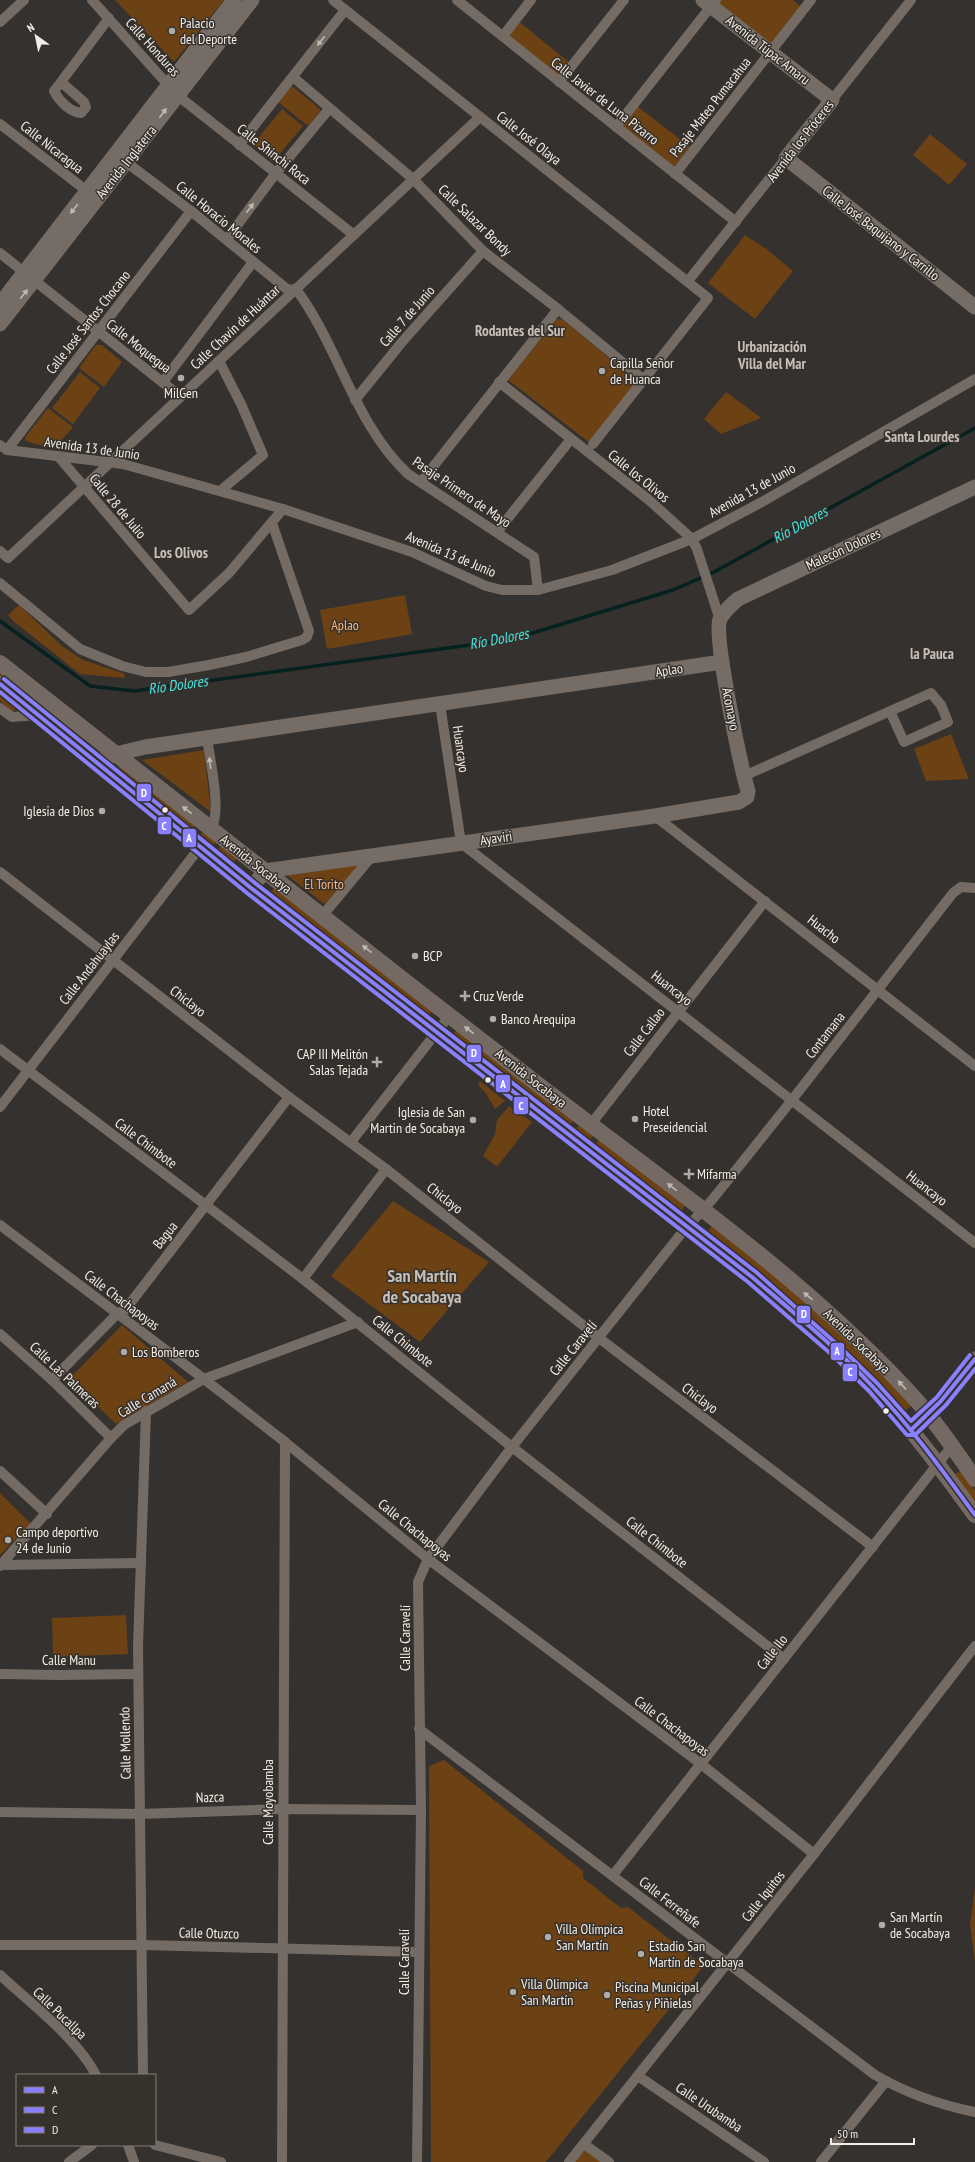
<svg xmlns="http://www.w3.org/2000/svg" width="975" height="2162" font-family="'PT Sans Narrow',sans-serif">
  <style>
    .green { fill: #6c4113 }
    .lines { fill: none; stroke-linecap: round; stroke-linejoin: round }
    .stream { stroke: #052120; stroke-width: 3.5 }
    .street { stroke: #736b64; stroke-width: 10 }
    .secondary { stroke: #756c65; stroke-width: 15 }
    .primary { stroke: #746a63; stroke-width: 16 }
    .bus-1-casing { stroke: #37312c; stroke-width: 7 }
    .bus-2-casing { stroke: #37312c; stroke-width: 7 }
    .bus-3-casing { stroke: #37312c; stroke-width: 7 }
    .bus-1 { stroke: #8880ff; stroke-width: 4 }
    .bus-2 { stroke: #8880ff; stroke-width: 4 }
    .bus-3 { stroke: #8880ff; stroke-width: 4 }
    .oneway { fill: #bfb9b4 }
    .oneway2 { fill: #bfb9b3 }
    .poi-dot { fill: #afaba8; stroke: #37312c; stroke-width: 1.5 }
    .bus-dot { fill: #f1ede9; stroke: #37312c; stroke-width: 1.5 }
    .labels { text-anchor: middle; stroke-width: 3; stroke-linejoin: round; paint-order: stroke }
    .poi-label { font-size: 14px; fill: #f1ede9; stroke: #37312c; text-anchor: start }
    .street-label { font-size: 14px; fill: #f1ede9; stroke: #37312c }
    .park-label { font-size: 14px; fill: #f6b57d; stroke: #37312c }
    .neighbourhood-label { font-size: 15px; font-weight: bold; fill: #c6beb8; stroke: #37312c }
    .water-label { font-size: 15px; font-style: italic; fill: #41e5e2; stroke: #37312c }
    .district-label { font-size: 18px; font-weight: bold; fill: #c6beb8; stroke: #37312c }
    .line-badge { stroke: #37312c; stroke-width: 1.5 }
    .badge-label { font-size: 11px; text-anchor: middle; font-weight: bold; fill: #fff }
  </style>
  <rect width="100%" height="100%" fill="#34312f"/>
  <g class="green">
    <path d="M115,0H224L174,62Z"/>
    <path d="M721,0H793L801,7L770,46L717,5Z"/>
    <path d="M518,21L570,63L558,77L507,36Z"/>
    <path d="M292,86L321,110L308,126L278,102Z"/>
    <path d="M637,106L690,147L674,167L621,125Z"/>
    <path d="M282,109L303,126L273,162L253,144Z"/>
    <path d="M930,134L967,164L949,185L913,155Z"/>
    <path d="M745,235L765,248L793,271L755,319L708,283Z"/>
    <path d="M557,319H562L638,382L590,443L508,380Z"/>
    <path d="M96,345H102L122,362L104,387L79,368Z"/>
    <path d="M80,372L100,388L73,424L52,408Z"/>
    <path d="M726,392L760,417L759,419L721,434L704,419Z"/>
    <path d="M48,408L73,427L54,449L25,441V437Z"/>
    <path d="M405,595L412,634L327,649L320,610Z"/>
    <path d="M19,605L62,646L83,660L125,674L124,678L80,674L12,620L8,615Z"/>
    <path d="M0,671L85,739L82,743L0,676Z"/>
    <path d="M0,693L17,707L13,712L0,701Z"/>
    <path d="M951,734L969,779L926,781L914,749Z"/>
    <path d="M204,750L211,812L142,760Z"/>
    <path d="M120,766L195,825L190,831L116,770Z"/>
    <path d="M203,831L217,841L210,848L197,838Z"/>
    <path d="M222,845L237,858L231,865L216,852Z"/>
    <path d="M364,861L327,906L284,873Z"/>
    <path d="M275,887L434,1009L427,1017L268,895Z"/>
    <path d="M458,1028L576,1118L569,1127L452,1036Z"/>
    <path d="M480,1081L505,1101L495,1109L485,1092L478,1085Z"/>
    <path d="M509,1106L532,1122L497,1167L483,1156L495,1134L497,1120Z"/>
    <path d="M581,1123L595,1134L588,1142L574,1131Z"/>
    <path d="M600,1138L686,1205L680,1212L594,1146Z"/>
    <path d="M393,1201L489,1262L420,1342L331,1276Z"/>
    <path d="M712,1226L826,1317L912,1405L904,1412L706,1234Z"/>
    <path d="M122,1325L188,1382L116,1424L69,1379Z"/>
    <path d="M961,1470L975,1490V1506L954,1475Z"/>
    <path d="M0,1493L31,1524L0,1555Z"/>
    <path d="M126,1615L128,1654L53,1657L52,1618Z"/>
    <path d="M444,1760L583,1871V1878L621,1908L628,1907L704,1966L546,2162H431L429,1766Z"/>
    <path d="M975,1887V1962L970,1924Z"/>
    <path d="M586,2150L603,2162H573L583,2151Z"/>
  </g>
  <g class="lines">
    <path class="stream" d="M0,621L90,686L134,691L513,639L673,590L714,572L975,428"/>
    <g class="street">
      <path d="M92,0L177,95L354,235"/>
      <path d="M333,0L708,298L593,444"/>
      <path d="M457,0L736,222"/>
      <path d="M0,22L24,0"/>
      <path d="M503,36L531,0"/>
      <path d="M293,77L413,179L483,251L558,309L643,379"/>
      <path d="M61,82L84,102L86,107L81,113C70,112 59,101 54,91L61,82L109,18"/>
      <path d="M559,82L624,0"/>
      <path d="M832,100L911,0"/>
      <path d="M0,124L87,191"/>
      <path d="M616,127L716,0"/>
      <path d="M239,145L345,10"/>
      <path d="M126,162L191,211L288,290L296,289C339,347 354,423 408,474L534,557L538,590"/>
      <path d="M675,174L811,0"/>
      <path d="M227,239L276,173L329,109"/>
      <path d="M0,253L181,397"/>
      <path d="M688,281L786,158"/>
      <path d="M219,361L241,404L263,455L220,491"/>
      <path d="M163,382L253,262"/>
      <path d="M499,382L649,500L692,539L697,549L720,620"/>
      <path d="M355,400L402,342L483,251"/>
      <path d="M0,445L7,450L123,464L283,509L412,552L486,586L502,590H538L612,570L692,539L762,502L975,379"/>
      <path d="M7,450L191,211"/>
      <path d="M58,456L189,610L229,573L283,509"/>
      <path d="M421,482L558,309"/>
      <path d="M497,532L571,439"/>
      <path d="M0,551L8,558L480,117"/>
      <path d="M0,583L80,649L122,666L146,672H168L209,665L246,657L302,640L307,637L309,631L272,523"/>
      <path d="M440,704L461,843L975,1243"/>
      <path d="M0,708L12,717L39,715"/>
      <path d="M207,738C210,760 222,812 211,829"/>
      <path d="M744,776L931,693L941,705L948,722L904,742L890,711"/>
      <path d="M655,816L975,1066"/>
      <path d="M0,872L289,1097L386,1169L599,1338L873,1547"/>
      <path d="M323,915L372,856"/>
      <path d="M0,1049L303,1279L512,1447L784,1659"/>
      <path d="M0,1107L200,847"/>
      <path d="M591,1124L765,901"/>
      <path d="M351,1142L450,1015"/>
      <path d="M0,1225L204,1379L285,1442L428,1559L701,1764L814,1854"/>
      <path d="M303,1279L386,1169"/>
      <path d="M0,1334L52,1380L111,1438"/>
      <path d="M52,1380L118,1313L125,1310L289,1097"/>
      <path d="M0,1471L47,1514"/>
      <path d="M1,1565L141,1563"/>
      <path d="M0,1566L111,1438L124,1425L204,1379L358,1322"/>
      <path d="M0,1674L59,1675L138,1674"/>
      <path d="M419,1729L875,2075C906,2093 940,2105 975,2112"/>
      <path d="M0,1812L140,1814L282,1809L421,1810"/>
      <path d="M613,1875L952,1446"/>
      <path d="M0,1945H143L418,1952"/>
      <path d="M0,1975C31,2004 76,2037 96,2075"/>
      <path d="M143,2075L138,1647L146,1411"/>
      <path d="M638,2076L764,2162"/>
      <path d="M584,2144L609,2162"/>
      <path d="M128,2145L134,2162"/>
      <path d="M155,2145L221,2162"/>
      <path d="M69,2162L92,2145"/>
      <path d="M282,2162L285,1442"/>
      <path d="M417,2162L421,1810L418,1582L428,1559L512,1447L680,1235L712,1200L792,1100L953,893L961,887L975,888"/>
      <path d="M569,2162L814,1854L975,1646"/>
      <path d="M821,2162L886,2081"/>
    </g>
    <g class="secondary">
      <path d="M703,0L832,100L786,158L975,307"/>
      <path d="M0,304L234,0"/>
      <path d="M0,324L252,0"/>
      <path d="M96,762L116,754L145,747L722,662"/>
      <path d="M251,888L265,871L655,816L739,802L747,797L748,791C741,767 713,636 720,619C724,611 731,605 738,599L975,487"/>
      <path d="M911,1430L941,1401L975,1359"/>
    </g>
    <g class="primary">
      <path d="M0,663C179,804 359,946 540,1086C670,1186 808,1280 918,1402C939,1426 957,1453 975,1479"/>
      <path d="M0,684L251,888L752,1277C794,1313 836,1348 873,1387C911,1427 943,1471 975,1515"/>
    </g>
    <defs>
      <g id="bus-1">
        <path d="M0,684L251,888L752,1277C793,1312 836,1347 873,1387C911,1427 943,1471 975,1515"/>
        <path d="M911,1430L941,1401L975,1359"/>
      </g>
      <path id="bus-2" d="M0,692L247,893L748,1282L831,1354L869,1391L907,1435H915L946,1405L975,1369"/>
      <path id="bus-3" d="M4,679L255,883L756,1272L839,1346L877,1383L911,1421L937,1397L970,1355"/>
    </defs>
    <use href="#bus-1" class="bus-1-casing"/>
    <use href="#bus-2" class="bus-2-casing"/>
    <use href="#bus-3" class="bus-3-casing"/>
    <use href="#bus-1" class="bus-1"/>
    <use href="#bus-2" class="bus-2"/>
    <use href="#bus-3" class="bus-3"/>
  </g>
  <defs><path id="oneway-solid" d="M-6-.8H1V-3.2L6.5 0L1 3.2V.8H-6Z"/></defs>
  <g class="oneway">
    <use href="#oneway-solid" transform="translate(321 41) rotate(128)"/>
    <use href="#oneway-solid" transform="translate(163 113) rotate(-53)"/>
    <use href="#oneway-solid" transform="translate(250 208) rotate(-53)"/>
    <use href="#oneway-solid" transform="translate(74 209) rotate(128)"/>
    <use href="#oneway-solid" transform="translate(24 294) rotate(-52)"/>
    <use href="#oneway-solid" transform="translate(210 763) rotate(-97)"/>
  </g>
  <g class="oneway2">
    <use href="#oneway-solid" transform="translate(187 810) rotate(-142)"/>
    <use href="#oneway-solid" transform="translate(367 949) rotate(-142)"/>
    <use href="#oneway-solid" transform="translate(469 1030) rotate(-142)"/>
    <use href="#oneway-solid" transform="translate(672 1187) rotate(-142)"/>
    <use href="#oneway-solid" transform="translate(808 1296) rotate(-141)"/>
    <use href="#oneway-solid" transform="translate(902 1385) rotate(-133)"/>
  </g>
  <g class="poi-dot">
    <circle cx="172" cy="31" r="4"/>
    <circle cx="602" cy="371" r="4"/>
    <circle cx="181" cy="378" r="4"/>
    <circle cx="102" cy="811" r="4"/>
    <circle cx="415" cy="956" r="4"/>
    <path d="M463 990h4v4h4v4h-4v4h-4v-4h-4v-4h4z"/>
    <circle cx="493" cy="1019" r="4"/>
    <path d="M375 1056h4v4h4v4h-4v4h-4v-4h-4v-4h4z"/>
    <circle cx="635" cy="1119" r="4"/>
    <circle cx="473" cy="1120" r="4"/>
    <path d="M687 1168h4v4h4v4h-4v4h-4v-4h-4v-4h4z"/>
    <circle cx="124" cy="1352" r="4"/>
    <circle cx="8" cy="1540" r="4"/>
    <circle cx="882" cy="1925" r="4"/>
    <circle cx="548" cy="1937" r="4"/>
    <circle cx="641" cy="1954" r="4"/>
    <circle cx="513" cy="1992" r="4"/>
    <circle cx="607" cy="1995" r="4"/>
  </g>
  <g class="bus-dot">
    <circle cx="165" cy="810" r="3.5"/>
    <circle cx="488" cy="1080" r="3.5"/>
    <circle cx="886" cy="1411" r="3.5"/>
  </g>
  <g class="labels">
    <g class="poi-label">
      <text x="180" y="28">Palacio<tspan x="180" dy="16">del Deporte</tspan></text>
      <text x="610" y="368">Capilla Señor<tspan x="610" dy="16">de Huanca</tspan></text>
      <text x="181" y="398" text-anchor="middle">MilGen</text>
      <text x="94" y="816" text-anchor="end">Iglesia de Dios</text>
      <text x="423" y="961">BCP</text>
      <text x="473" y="1001">Cruz Verde</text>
      <text x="501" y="1024">Banco Arequipa</text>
      <text x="368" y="1059" text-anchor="end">CAP III Melitón<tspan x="368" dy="16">Salas Tejada</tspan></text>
      <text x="643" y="1116">Hotel<tspan x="643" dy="16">Preseidencial</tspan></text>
      <text x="465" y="1117" text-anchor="end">Iglesia de San<tspan x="465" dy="16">Martin de Socabaya</tspan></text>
      <text x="697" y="1179">Mifarma</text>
      <text x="132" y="1357">Los Bomberos</text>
      <text x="16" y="1537">Campo deportivo<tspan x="16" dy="16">24 de Junio</tspan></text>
      <text x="890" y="1922">San Martín<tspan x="890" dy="16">de Socabaya</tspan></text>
      <text x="556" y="1934">Villa Olímpica<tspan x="556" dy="16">San Martín</tspan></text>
      <text x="649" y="1951">Estadio San<tspan x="649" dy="16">Martín de Socabaya</tspan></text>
      <text x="521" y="1989">Villa Olimpica<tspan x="521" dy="16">San Martín</tspan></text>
      <text x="615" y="1992">Piscina Municipal<tspan x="615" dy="16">Peñas y Piñielas</tspan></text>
    </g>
    <g class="street-label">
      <text transform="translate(153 47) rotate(48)" y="5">Calle Honduras</text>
      <text transform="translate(768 50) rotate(38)" y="5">Avenida Túpac Amaru</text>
      <text transform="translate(605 101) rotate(38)" y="5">Calle Javier de Luna Pizarro</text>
      <text transform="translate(710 107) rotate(-52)" y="5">Pasaje Mateo Pumacahua</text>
      <text transform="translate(529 138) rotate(38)" y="5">Calle José Olaya</text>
      <text transform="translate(800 141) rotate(-52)" y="5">Avenida los Próceres</text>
      <text transform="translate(52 147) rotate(38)" y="5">Calle Nicaragua</text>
      <text transform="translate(274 154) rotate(38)" y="5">Calle Shinchi Roca</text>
      <text transform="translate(126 162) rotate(-52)" y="5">Avenida Inglaterra</text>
      <text transform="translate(219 217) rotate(39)" y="5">Calle Horacio Morales</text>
      <text transform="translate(475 220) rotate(44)" y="5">Calle Salazar Bondy</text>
      <text transform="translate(881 233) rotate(38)" y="5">Calle José Baquijano y Carrillo</text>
      <text transform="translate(407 316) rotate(-49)" y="5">Calle 7 de Junio</text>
      <text transform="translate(88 322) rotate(-52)" y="5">Calle José Santos Chocano</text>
      <text transform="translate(235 327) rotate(-43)" y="5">Calle Chavín de Huántar</text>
      <text transform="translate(139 346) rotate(38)" y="5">Calle Moquegua</text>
      <text transform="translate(92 448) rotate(8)" y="5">Avenida 13 de Junio</text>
      <text transform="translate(639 476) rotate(39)" y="5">Calle los Olivos</text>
      <text transform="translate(752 490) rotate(-29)" y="5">Avenida 13 de Junio</text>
      <text transform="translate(462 492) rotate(34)" y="5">Pasaje Primero de Mayo</text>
      <text transform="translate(118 506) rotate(50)" y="5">Calle 28 de Julio</text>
      <text transform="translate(843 549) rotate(-25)" y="5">Malecón Dolores</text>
      <text transform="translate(451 554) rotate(23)" y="5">Avenida 13 de Junio</text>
      <text transform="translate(669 670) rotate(-9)" y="5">Aplao</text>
      <text transform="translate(731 709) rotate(79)" y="5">Acomayo</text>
      <text transform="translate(461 749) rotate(82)" y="5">Huancayo</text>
      <text transform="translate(496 838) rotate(-8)" y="5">Ayaviri</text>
      <text transform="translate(256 864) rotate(38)" y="5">Avenida Socabaya</text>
      <text transform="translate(824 929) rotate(38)" y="5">Huacho</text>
      <text transform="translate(89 968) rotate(-52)" y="5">Calle Andahuaylas</text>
      <text transform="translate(672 988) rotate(38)" y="5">Huancayo</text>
      <text transform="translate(188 1001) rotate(38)" y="5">Chiclayo</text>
      <text transform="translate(644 1032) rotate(-52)" y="5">Calle Callao</text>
      <text transform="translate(825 1035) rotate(-52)" y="5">Contamana</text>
      <text transform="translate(531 1078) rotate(38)" y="5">Avenida Socabaya</text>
      <text transform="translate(146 1143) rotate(37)" y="5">Calle Chimbote</text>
      <text transform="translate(927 1188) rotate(38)" y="5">Huancayo</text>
      <text transform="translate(445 1198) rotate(38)" y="5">Chiclayo</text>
      <text transform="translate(165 1235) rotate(-52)" y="5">Bagua</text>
      <text transform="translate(122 1300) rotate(37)" y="5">Calle Chachapoyas</text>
      <text transform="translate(403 1341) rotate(39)" y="5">Calle Chimbote</text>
      <text transform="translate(857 1341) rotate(44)" y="5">Avenida Socabaya</text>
      <text transform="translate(573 1348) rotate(-51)" y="5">Calle Caravelí</text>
      <text transform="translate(65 1375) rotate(43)" y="5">Calle Las Palmeras</text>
      <text transform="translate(147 1397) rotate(-31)" y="5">Calle Camaná</text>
      <text transform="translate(700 1398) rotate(37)" y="5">Chiclayo</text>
      <text transform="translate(415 1530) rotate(39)" y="5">Calle Chachapoyas</text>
      <text transform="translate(657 1542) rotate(38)" y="5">Calle Chimbote</text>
      <text transform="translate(405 1638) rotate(-90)" y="5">Calle Caravelí</text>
      <text transform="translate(772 1652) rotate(-52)" y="5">Calle Ilo</text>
      <text x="69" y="1665">Calle Manu</text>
      <text transform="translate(672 1726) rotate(37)" y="5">Calle Chachapoyas</text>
      <text transform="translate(125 1743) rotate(-91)" y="5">Calle Mollendo</text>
      <text transform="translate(210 1797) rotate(-2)" y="5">Nazca</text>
      <text transform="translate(268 1802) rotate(-90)" y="5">Calle Moyobamba</text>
      <text transform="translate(763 1896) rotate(-52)" y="5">Calle Iquitos</text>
      <text transform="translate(670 1902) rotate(38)" y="5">Calle Ferreñafe</text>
      <text transform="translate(209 1933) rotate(1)" y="5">Calle Otuzco</text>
      <text transform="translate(404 1962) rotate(-90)" y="5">Calle Caravelí</text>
      <text transform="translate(60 2013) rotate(44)" y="5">Calle Pucallpa</text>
      <text transform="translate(709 2107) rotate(34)" y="5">Calle Urubamba</text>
    </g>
    <g class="park-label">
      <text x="345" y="630">Aplao</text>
      <text x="324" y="889">El Torito</text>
    </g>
    <g class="neighbourhood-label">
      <text x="520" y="336">Rodantes del Sur</text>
      <text x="772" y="352">Urbanización<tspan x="772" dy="17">Villa del Mar</tspan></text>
      <text x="922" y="442">Santa Lourdes</text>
      <text x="181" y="558">Los Olivos</text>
      <text x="932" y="659">la Pauca</text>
    </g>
    <g class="water-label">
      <text transform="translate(800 525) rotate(-29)" y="5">Río Dolores</text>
      <text transform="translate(499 639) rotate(-11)" y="5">Río Dolores</text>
      <text transform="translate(178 685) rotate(-8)" y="5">Río Dolores</text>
    </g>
    <g class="district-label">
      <text x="422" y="1282">San Martín<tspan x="422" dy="21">de Socabaya</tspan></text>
    </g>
  </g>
  <g class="line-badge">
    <rect x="136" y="783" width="16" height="19" rx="4" fill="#8880ff"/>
    <rect x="157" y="816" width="15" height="19" rx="4" fill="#8880ff"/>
    <rect x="182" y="828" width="15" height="20" rx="4" fill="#8880ff"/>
    <rect x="466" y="1044" width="16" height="19" rx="4" fill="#8880ff"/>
    <rect x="495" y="1074" width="16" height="19" rx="4" fill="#8880ff"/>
    <rect x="513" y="1096" width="16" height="19" rx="4" fill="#8880ff"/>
    <rect x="796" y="1305" width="15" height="19" rx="4" fill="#8880ff"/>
    <rect x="830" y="1342" width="15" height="19" rx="4" fill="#8880ff"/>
    <rect x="842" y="1363" width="16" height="19" rx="4" fill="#8880ff"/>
  </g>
  <g class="badge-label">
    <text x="144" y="797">D</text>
    <text x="164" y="830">C</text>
    <text x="189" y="842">A</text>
    <text x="474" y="1057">D</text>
    <text x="503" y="1088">A</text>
    <text x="521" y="1110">C</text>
    <text x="804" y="1318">D</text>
    <text x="837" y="1355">A</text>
    <text x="850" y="1376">C</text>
  </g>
  <rect x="16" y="2074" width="140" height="72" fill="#37312c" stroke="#817c78"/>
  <rect x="24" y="2087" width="20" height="6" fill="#8880ff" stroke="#817c78"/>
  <text x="52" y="2094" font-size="12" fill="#f1ede9">A</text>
  <rect x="24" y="2107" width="20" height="6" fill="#8880ff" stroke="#817c78"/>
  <text x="52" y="2114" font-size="12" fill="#f1ede9">C</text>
  <rect x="24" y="2127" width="20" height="6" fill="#8880ff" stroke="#817c78"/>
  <text x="52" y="2134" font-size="12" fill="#f1ede9">D</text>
  <g transform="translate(36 36) rotate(327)" stroke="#37312c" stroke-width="3" paint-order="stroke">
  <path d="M0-3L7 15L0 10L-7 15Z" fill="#f1ede9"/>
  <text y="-6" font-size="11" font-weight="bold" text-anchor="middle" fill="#f1ede9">N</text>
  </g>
  <path d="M831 2138v6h83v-6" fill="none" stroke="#f1ede9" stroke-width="2"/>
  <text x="837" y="2138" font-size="12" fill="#f1ede9" stroke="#37312c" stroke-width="3" paint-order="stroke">50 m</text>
</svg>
